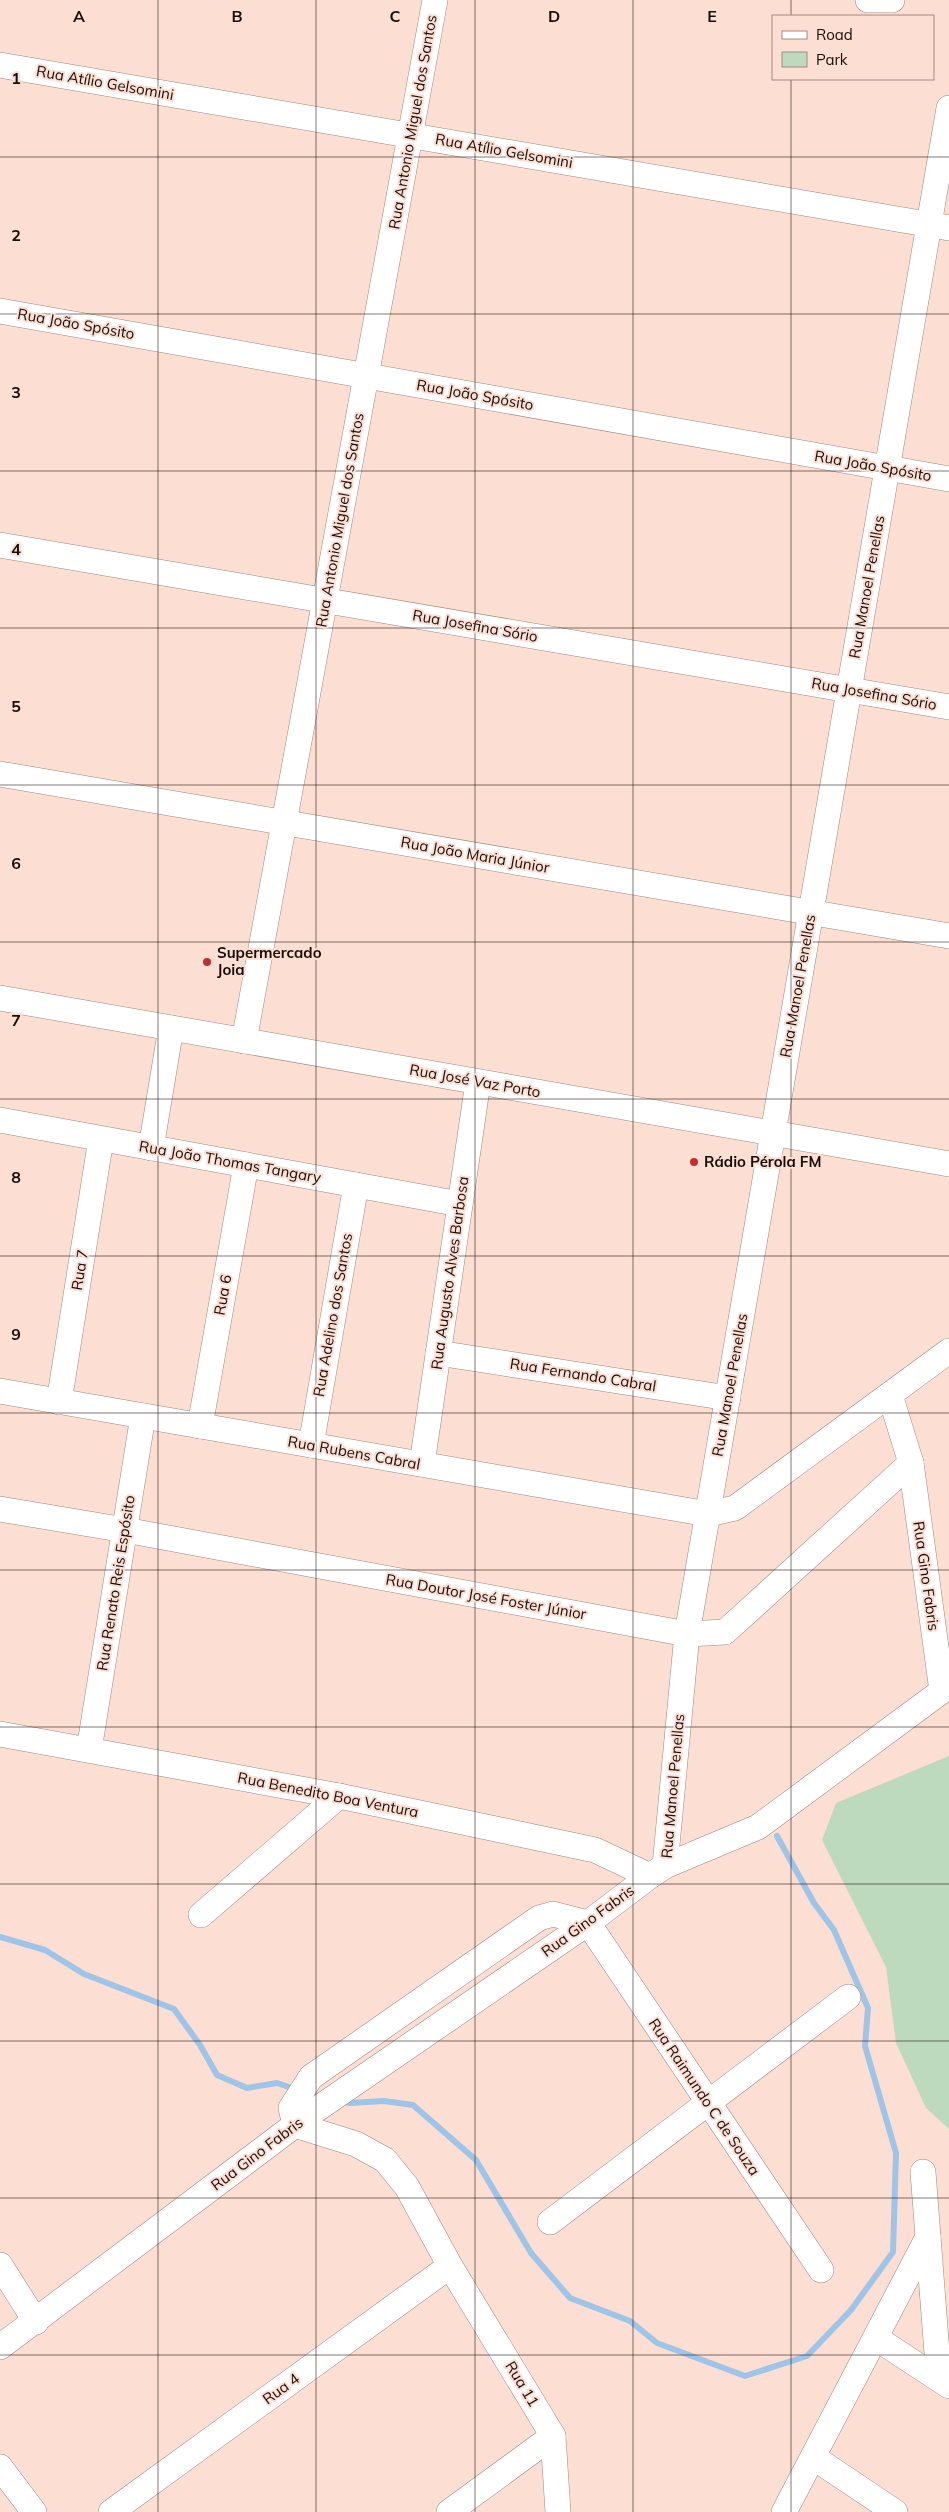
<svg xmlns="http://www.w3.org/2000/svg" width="949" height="2512" font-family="Mulish,sans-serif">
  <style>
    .green { fill: #bddabf }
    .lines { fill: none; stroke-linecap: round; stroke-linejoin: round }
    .stream { stroke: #9ec5e7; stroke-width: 6 }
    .minor-casing { stroke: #a2867c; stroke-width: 26 }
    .minor { stroke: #fff; stroke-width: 25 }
    .grid { fill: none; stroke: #170d09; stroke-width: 1; stroke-opacity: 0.55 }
    .poi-dot { fill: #be302d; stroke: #fcded3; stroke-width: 2 }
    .labels { text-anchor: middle; stroke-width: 4; stroke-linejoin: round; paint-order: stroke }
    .street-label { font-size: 15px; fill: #170d09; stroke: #fcded3 }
    .poi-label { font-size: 15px; font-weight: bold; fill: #170d09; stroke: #fcded3; text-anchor: start }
    .grid-label { font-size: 16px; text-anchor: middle; font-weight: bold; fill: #170d09; stroke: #fcded3; stroke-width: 4; stroke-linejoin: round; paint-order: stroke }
  </style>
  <rect width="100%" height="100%" fill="#fcded3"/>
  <path class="green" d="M949,1756V2129L926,2108L896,2043L886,1967L822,1840L836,1803Z"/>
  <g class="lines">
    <g class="stream">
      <path d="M0,1937L45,1950L84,1974L174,2009L200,2045L217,2075L247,2088L277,2083L298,2090"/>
      <path d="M341,2101L350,2103L384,2101L413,2105L476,2160L531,2253L570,2298L630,2321L657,2343L745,2376L807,2356L851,2310L893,2252L896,2153L865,2046L868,2008L834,1930L814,1903L777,1836"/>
    </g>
    <defs>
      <g id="minor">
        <path d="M868,0H892"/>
        <path d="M0,65L949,228"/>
        <path d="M0,311L949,479"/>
        <path d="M0,545L949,707"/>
        <path d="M0,774L949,936"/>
        <path d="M0,998L949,1164"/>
        <path d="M244,1041L435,0"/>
        <path d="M0,1120L460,1204"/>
        <path d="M151,1148L171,1028"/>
        <path d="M438,1353L728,1398"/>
        <path d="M0,1391L708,1514L735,1508L949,1351"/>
        <path d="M59,1402L101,1139"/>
        <path d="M200,1426L246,1165"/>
        <path d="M311,1445L356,1185"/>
        <path d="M422,1464L478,1082"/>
        <path d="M0,1509L125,1530L687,1634L725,1632L911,1463"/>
        <path d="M0,1734L339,1796L595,1850L650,1876"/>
        <path d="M89,1750L143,1416"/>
        <path d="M665,1866L687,1634L949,108"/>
        <path d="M201,1915L339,1796"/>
        <path d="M923,2172L939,2379"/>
        <path d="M550,2222L848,1997"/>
        <path d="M0,2265L36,2322"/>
        <path d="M876,2338L949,2386"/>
        <path d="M0,2347L307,2116L588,1923L650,1876L665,1866L758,1827L942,1691L911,1463L890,1395"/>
        <path d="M813,2457L895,2512"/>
        <path d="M0,2467L34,2512"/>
        <path d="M111,2512L450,2266"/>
        <path d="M449,2512L553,2436"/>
        <path d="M558,2512L553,2436L450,2266L407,2187L385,2160L356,2144L295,2125L291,2108L311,2077L539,1918L553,1914L588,1923L821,2270"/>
        <path d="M784,2512L928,2237"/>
      </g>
    </defs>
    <use href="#minor" class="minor-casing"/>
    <use href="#minor" class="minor"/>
  </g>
  <path class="grid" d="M158,0V2512M316,0V2512M475,0V2512M633,0V2512M791,0V16M791,79V2512M0,157H949M0,314H949M0,471H949M0,628H949M0,785H949M0,942H949M0,1099H949M0,1256H949M0,1413H949M0,1570H949M0,1727H949M0,1884H949M0,2041H949M0,2198H949M0,2355H949"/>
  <g class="poi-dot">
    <circle cx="207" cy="962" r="5"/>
    <circle cx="694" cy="1162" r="5"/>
  </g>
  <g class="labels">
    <g class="street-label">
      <text transform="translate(105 83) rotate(10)" y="5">Rua Atílio Gelsomini</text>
      <text transform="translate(413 122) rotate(-80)" y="5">Rua Antonio Miguel dos Santos</text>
      <text transform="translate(504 151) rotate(10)" y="5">Rua Atílio Gelsomini</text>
      <text transform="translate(76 324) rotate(10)" y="5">Rua João Spósito</text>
      <text transform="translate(475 395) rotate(10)" y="5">Rua João Spósito</text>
      <text transform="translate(873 466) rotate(10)" y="5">Rua João Spósito</text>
      <text transform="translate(340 520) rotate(-80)" y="5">Rua Antonio Miguel dos Santos</text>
      <text transform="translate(867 587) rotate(-80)" y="5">Rua Manoel Penellas</text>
      <text transform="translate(475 626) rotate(10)" y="5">Rua Josefina Sório</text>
      <text transform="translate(874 694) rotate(10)" y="5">Rua Josefina Sório</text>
      <text transform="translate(475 855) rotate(10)" y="5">Rua João Maria Júnior</text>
      <text transform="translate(798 986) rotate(-80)" y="5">Rua Manoel Penellas</text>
      <text transform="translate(475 1081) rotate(10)" y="5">Rua José Vaz Porto</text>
      <text transform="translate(230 1162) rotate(10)" y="5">Rua João Thomas Tangary</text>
      <text transform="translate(80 1270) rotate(-81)" y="5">Rua 7</text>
      <text transform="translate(450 1273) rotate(-82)" y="5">Rua Augusto Alves Barbosa</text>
      <text transform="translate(223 1295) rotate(-80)" y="5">Rua 6</text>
      <text transform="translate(333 1315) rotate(-80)" y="5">Rua Adelino dos Santos</text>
      <text transform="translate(583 1375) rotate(9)" y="5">Rua Fernando Cabral</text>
      <text transform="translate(730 1385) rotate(-80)" y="5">Rua Manoel Penellas</text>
      <text transform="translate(354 1453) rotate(10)" y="5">Rua Rubens Cabral</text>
      <text transform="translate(926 1576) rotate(82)" y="5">Rua Gino Fabris</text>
      <text transform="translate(116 1583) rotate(-81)" y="5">Rua Renato Reis Espósito</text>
      <text transform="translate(486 1597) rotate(10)" y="5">Rua Doutor José Foster Júnior</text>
      <text transform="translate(673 1786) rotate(-85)" y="5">Rua Manoel Penellas</text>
      <text transform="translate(328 1795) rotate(11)" y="5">Rua Benedito Boa Ventura</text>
      <text transform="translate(588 1921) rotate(-36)" y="5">Rua Gino Fabris</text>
      <text transform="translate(704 2097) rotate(56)" y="5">Rua Raimundo C de Souza</text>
      <text transform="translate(257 2154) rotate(-37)" y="5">Rua Gino Fabris</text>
      <text transform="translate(522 2384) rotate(59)" y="5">Rua 11</text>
      <text transform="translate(281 2389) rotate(-36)" y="5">Rua 4</text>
    </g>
    <g class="poi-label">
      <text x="217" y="958">Supermercado<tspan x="217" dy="17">Joia</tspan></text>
      <text x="704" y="1167">Rádio Pérola FM</text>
    </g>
  </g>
  <g class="grid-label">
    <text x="79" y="22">A</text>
    <text x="237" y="22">B</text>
    <text x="395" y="22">C</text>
    <text x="554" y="22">D</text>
    <text x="712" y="22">E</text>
    <text x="16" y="84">1</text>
    <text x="16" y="241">2</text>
    <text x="16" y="398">3</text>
    <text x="16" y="555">4</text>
    <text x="16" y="712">5</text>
    <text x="16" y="869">6</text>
    <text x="16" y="1026">7</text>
    <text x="16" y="1183">8</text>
    <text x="16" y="1340">9</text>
  </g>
  <rect x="772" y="15" width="162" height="65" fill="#fcded3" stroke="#a08a82"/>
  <rect x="782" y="31" width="25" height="8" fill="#ffffff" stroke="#a08a82"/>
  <text x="816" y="40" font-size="15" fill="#170d09">Road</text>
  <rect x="782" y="52" width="25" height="15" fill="#bddabf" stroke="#a08a82"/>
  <text x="816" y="65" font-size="15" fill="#170d09">Park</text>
</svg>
